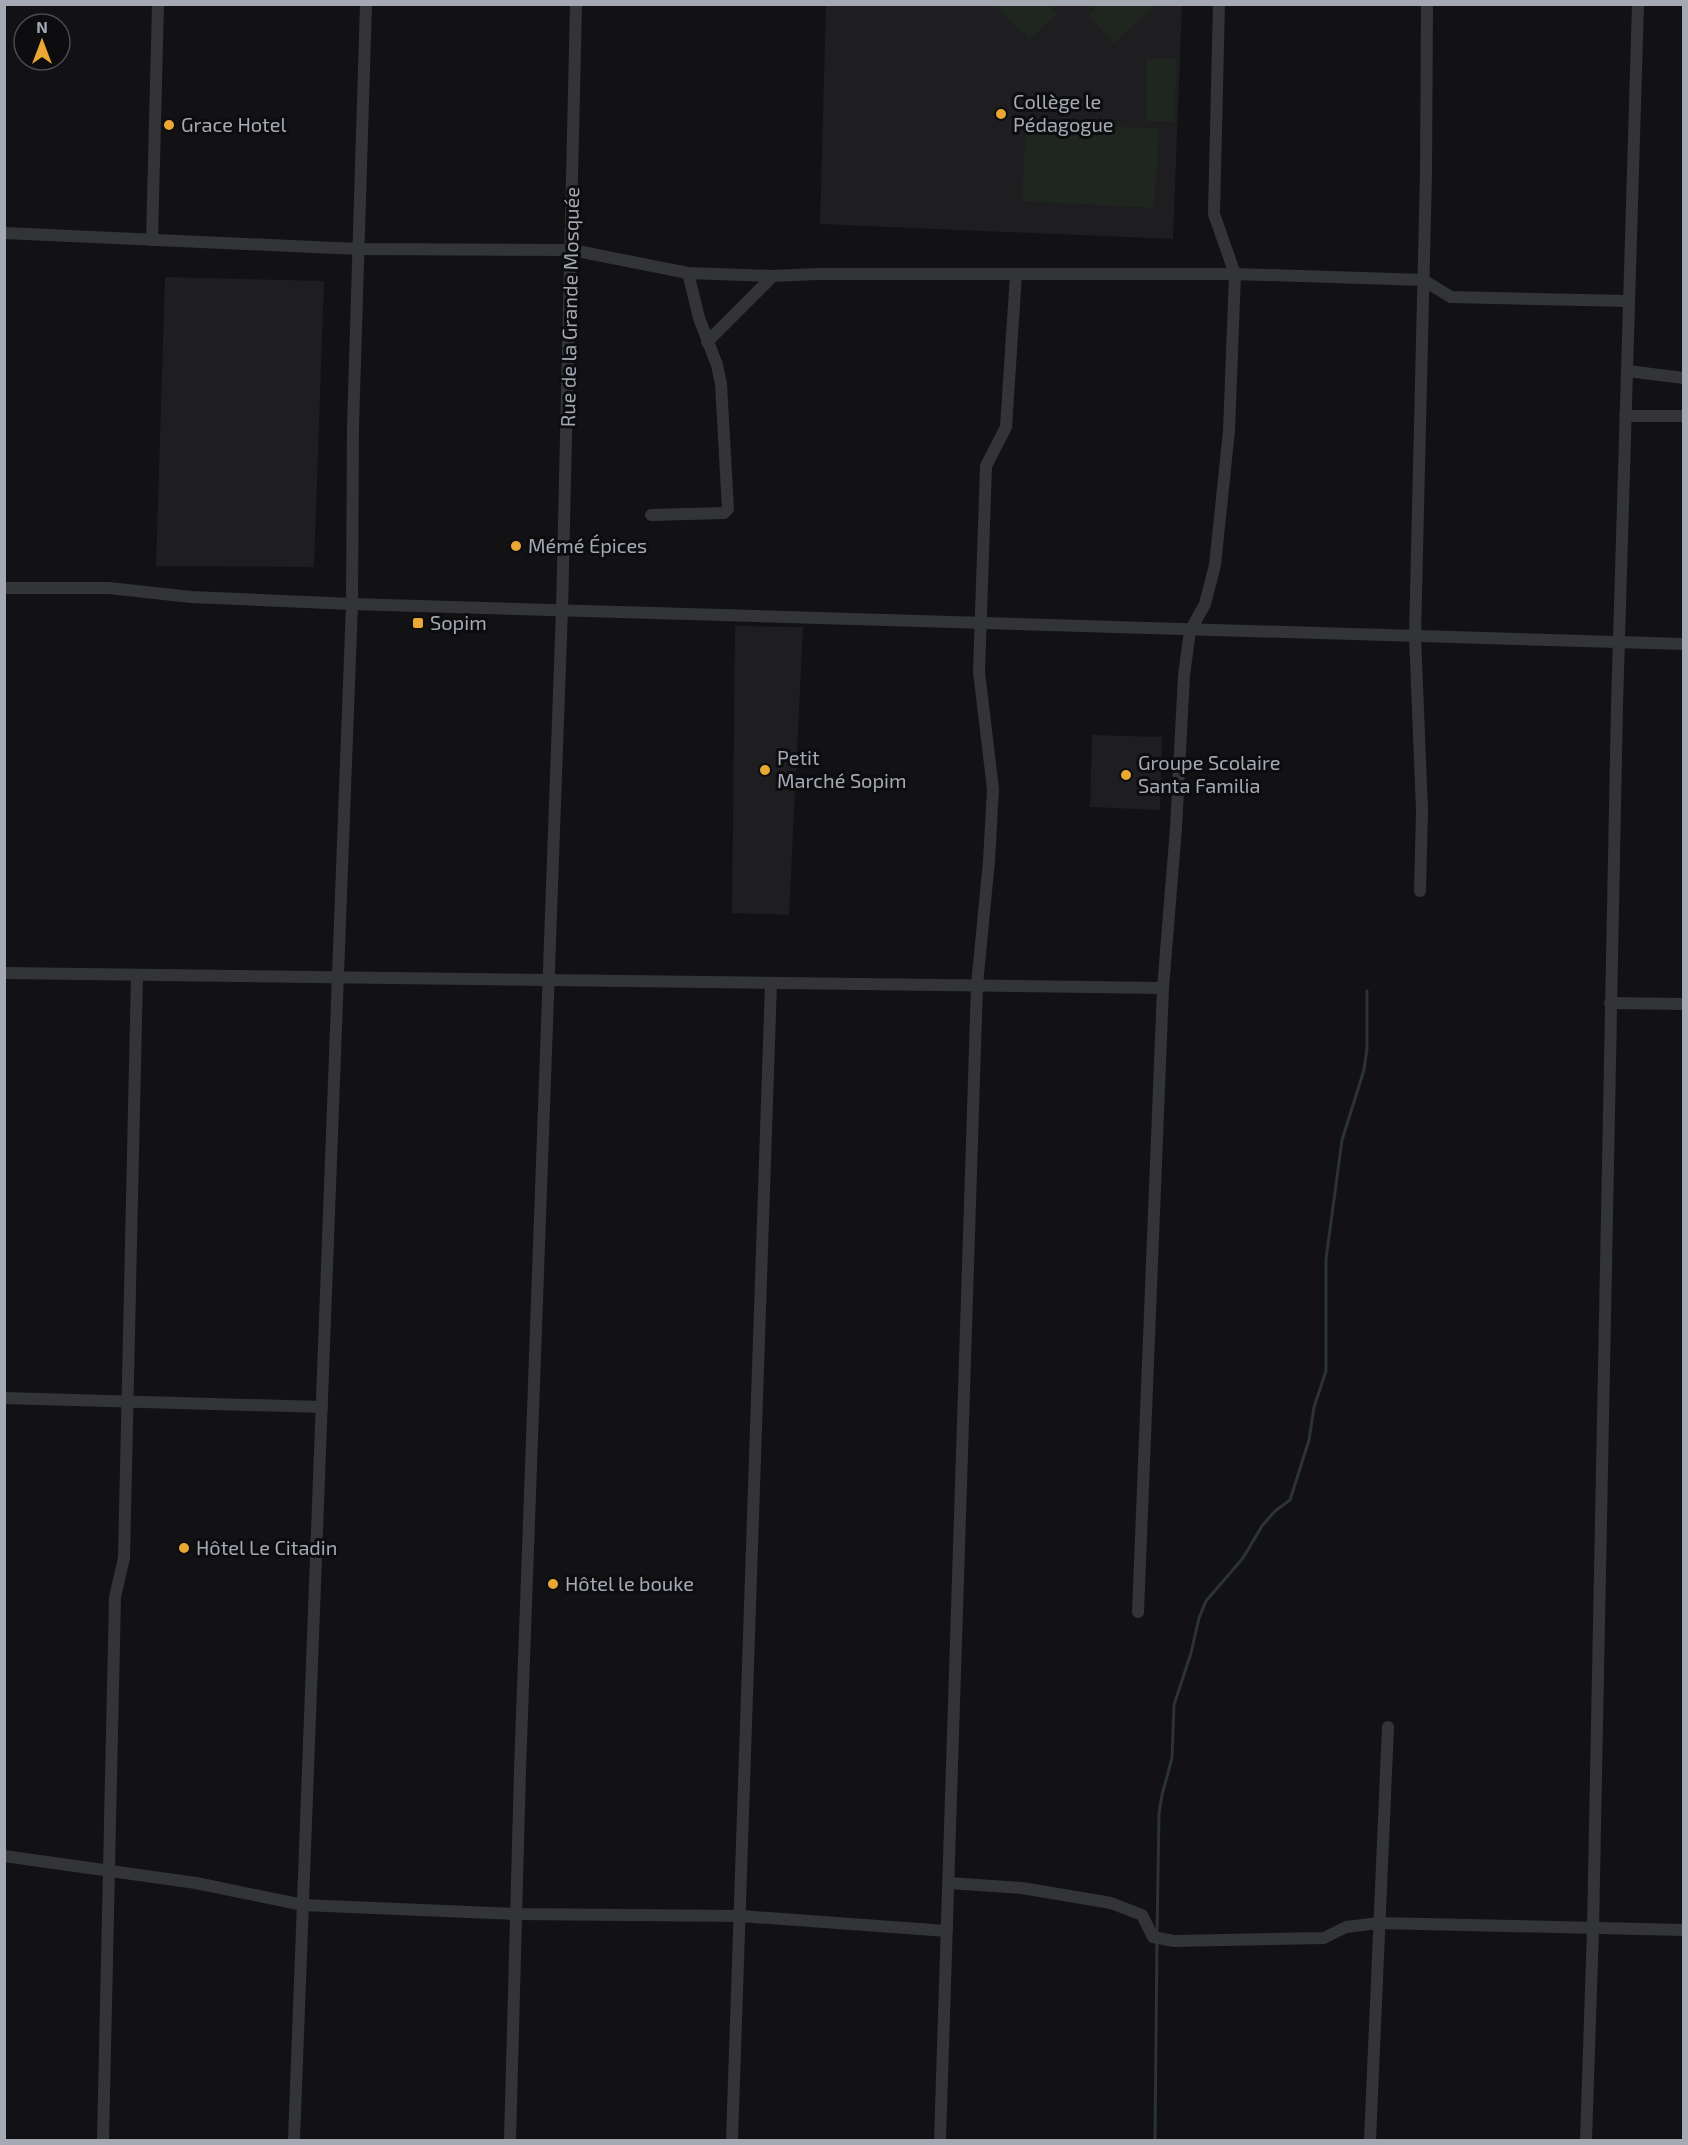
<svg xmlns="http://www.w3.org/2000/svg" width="1688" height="2145" font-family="'Exo 2',sans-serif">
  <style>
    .built { fill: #1e1e21 }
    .green { fill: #1f261f }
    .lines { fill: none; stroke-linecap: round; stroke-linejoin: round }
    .stream { stroke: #2b3339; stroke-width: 3 }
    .minor { stroke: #333438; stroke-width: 12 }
    .poi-dot { fill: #eaa734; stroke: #0d0d0f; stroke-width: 2 }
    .labels { text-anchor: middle; stroke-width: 6; stroke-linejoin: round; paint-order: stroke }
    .poi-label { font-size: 20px; fill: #a4a9b4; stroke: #0d0d0f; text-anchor: start }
    .street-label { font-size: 20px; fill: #a4a9b4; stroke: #0d0d0f }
  </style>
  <rect width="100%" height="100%" fill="#121214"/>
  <g class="built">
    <path d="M826,5H1182L1173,239L820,224Z"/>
    <path d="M165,277L324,281L314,567L156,566Z"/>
    <path d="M735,626L803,627L789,915L732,913Z"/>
    <path d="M1092,735L1162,737L1160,810L1090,807Z"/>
  </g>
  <g class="green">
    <path d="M996,5H1051L1050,6L1057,14L1029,39Z"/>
    <path d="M1151,5L1153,7L1114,43L1088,15L1095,9L1092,5Z"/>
    <path d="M1147,59H1176L1175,121H1146Z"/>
    <path d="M1026,122L1159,129L1154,208L1022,201Z"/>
  </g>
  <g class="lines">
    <g class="stream">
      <path d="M1157,1934L1159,1813L1162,1795L1172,1758L1174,1705L1191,1653L1199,1618L1206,1601L1243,1558L1262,1526L1275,1511L1290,1500L1309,1440L1314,1407L1326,1371V1259L1342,1140L1364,1070L1367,1048V991"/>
      <path d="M1155,2140L1157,1940"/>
    </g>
    <g class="minor">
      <path d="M4,233L358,249L572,250L688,273L773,276L817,274H1235L1423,280L1451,297L1628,301"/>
      <path d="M152,240L158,4"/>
      <path d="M707,342L773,276"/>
      <path d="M1627,371L1684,378"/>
      <path d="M1625,416H1684"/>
      <path d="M651,515L724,513L728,509L721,384L717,365L699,318L688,273"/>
      <path d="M4,588H109L191,597L352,604L1684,644"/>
      <path d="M1420,891L1422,810L1415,636L1426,173L1427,4"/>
      <path d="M4,973L1163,988"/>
      <path d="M1610,1003L1684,1004"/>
      <path d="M4,1398L322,1407"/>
      <path d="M1138,1612L1163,988L1176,828L1184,675L1190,631L1205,604L1215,565L1229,431L1235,274L1214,214L1219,4"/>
      <path d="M4,1856L196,1883L303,1905L516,1914L740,1916L947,1931"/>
      <path d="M949,1883L1022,1888L1111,1903L1142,1915L1153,1937L1174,1941L1324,1938L1346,1927L1379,1923L1684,1930"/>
      <path d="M103,2140L115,1597L124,1558L137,975"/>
      <path d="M294,2140L352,604L353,426L366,4"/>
      <path d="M510,2140L520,1770L562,610L576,4"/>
      <path d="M732,2140L771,983"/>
      <path d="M940,2140L977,985L989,861L993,789L979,672L986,466L1006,427L1016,274"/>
      <path d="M1370,2140L1388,1727"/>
      <path d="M1586,2140L1593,1929L1617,705L1638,4"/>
    </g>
  </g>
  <g class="poi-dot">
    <circle cx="1001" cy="114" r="6"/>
    <circle cx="169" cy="125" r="6"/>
    <circle cx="516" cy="546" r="6"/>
    <rect x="412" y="617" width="12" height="12" rx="3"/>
    <circle cx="765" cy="770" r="6"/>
    <circle cx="1126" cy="775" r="6"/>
    <circle cx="184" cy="1548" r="6"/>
    <circle cx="553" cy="1584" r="6"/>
  </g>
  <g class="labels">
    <g class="poi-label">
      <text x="1013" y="109">Collège le<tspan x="1013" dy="23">Pédagogue</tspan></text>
      <text x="181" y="132">Grace Hotel</text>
      <text x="528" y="553">Mémé Épices</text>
      <text x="430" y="630">Sopim</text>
      <text x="777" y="765">Petit<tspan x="777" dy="23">Marché Sopim</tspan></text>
      <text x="1138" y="770">Groupe Scolaire<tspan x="1138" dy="23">Santa Familia</tspan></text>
      <text x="196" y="1555">Hôtel Le Citadin</text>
      <text x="565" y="1591">Hôtel le bouke</text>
    </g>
    <g class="street-label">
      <text transform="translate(570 307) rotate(-89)" y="7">Rue de la Grande Mosquée</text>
    </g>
  </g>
  <rect width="1688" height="2145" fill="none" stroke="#a4a9b4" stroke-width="12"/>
  <g transform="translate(42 42)"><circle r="28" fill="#0d0d0f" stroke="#494b51" stroke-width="1.5"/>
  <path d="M0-4.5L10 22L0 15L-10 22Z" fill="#eaa734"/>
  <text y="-9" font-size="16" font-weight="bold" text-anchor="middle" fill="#a4a9b4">N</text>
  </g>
</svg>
